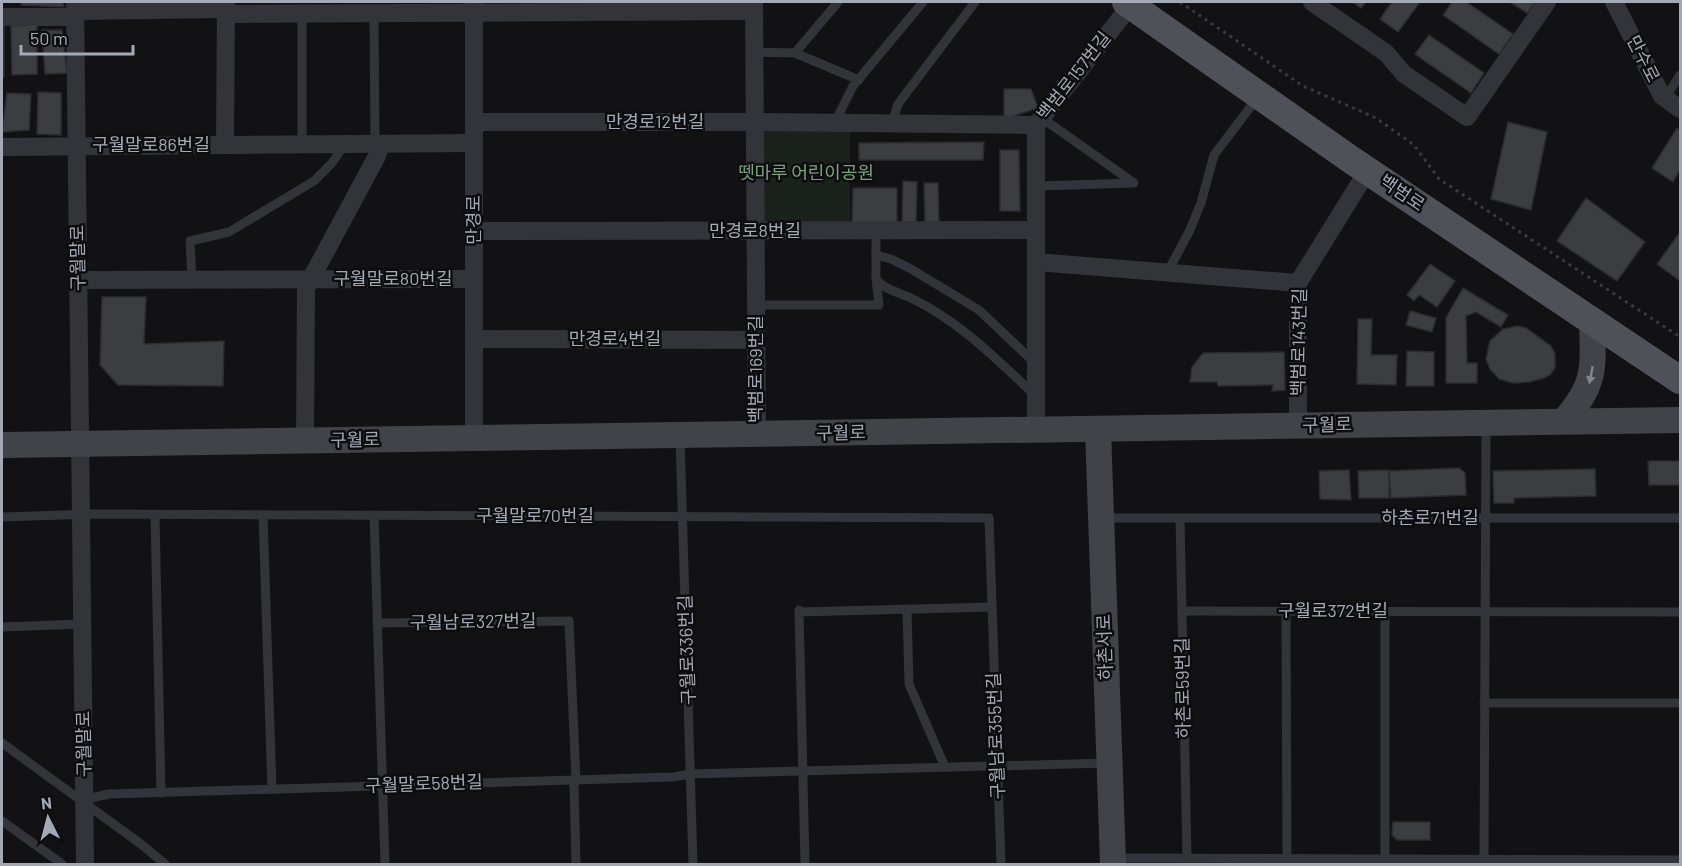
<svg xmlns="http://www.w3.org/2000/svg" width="1682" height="866" font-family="Barlow,'Noto Sans KR',sans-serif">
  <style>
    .green { fill: #1a221b }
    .building { fill: #3c3d41; stroke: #2c2c30; stroke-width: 1.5 }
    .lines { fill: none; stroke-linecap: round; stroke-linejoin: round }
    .path { stroke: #393b40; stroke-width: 3; stroke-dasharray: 3 4.5; stroke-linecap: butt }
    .lane { stroke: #333439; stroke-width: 9 }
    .street { stroke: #333439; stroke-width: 18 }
    .secondary { stroke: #414349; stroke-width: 26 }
    .primary { stroke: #4f5158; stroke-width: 28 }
    .oneway { fill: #81858f }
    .labels { text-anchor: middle; stroke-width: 5; stroke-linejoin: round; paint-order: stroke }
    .street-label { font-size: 18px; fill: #a3a9b5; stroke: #0d0d0f }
    .park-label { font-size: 18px; fill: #79a17b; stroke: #0d0d0f }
  </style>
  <rect width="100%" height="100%" fill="#121214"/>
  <path class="green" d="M764,127L850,128V224L761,222Z"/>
  <g class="building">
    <path d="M21,2H63L64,7L21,5Z"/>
    <path d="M1352,2H1366L1361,8Z"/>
    <path d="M1392,2H1420L1398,32L1380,19Z"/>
    <path d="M1452,2H1466L1513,34L1499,54L1443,15Z"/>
    <path d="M1510,2H1536L1527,13Z"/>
    <path d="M37,25V74L12,75L11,26Z"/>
    <rect x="2" y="26" width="2" height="51"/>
    <path d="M42,30H62L67,73L45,74Z"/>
    <path d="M1429,35L1484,73L1471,93L1415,54Z"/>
    <path d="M1004,89H1031L1038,108L1004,119Z"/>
    <path d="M38,92L61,93V135L37,134Z"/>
    <path d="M7,93L31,94L29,130L2,132Z"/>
    <path d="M1508,122L1547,132L1531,210L1491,199Z"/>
    <path d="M1677,128L1680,131V169L1673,182L1652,168Z"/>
    <path d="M984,142L983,160H859V143Z"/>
    <path d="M1000,150H1019L1020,211H1000Z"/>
    <path d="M903,181L917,182L916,222H902Z"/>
    <path d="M924,183H938L939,223L925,224Z"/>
    <path d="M853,188H897V224H852Z"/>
    <path d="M1586,198L1645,242L1617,281L1557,241Z"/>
    <path d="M1680,232V281L1657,264Z"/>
    <path d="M1430,264L1455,281L1437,307L1419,295L1414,301L1407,295Z"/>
    <path d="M1463,288L1508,315L1501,327L1476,312L1466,316L1467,363H1477V383H1446V318Z"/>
    <path d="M102,297H146L144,344L224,341L223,386L118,385L100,365Z"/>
    <path d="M1410,311L1436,318L1432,332L1406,325Z"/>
    <path d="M1358,319H1372L1371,355H1397L1396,385L1357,384Z"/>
    <path d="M1518,326L1526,328L1551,346L1555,354V368L1550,375L1544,378L1529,382L1513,383L1499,379L1490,369L1486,359L1490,341L1503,329Z"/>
    <path d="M1407,351L1434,352V386H1406Z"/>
    <path d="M1284,352L1285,390L1272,391L1273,385L1218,386L1217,382H1190L1192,367L1203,353Z"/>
    <path d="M1648,461H1680V485H1649Z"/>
    <path d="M1459,468L1465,473L1466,495L1391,498L1389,471Z"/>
    <path d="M1595,469L1596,496L1514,498V503H1494L1493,471Z"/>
    <path d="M1349,470L1351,500L1320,499L1319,471Z"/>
    <path d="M1389,470V498H1359L1358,471Z"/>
    <path d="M1393,822H1430V840H1397L1392,835Z"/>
  </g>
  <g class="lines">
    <path class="path" d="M1180,2L1303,86L1376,118L1414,145L1439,179L1680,337"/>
    <g class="lane">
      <path d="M374,13L375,144"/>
      <path d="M302,14V144"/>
      <path d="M754,52L795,53L838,2"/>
      <path d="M795,53L859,80"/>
      <path d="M1665,98L1680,75"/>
      <path d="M835,122L853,86L923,2"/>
      <path d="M892,123L898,104L975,2"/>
      <path d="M1036,190L1039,186L1134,183L1042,118"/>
      <path d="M876,230V279C884,290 901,293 913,299C960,322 996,359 1034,394"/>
      <path d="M876,255L891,259L911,269L979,310L1036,364"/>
      <path d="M1167,273L1189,232L1201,203L1214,155L1258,97"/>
      <path d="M192,279L190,241L229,232L314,181L332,163L345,144"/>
      <path d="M756,305H879L876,279"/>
      <path d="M680,437L693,864"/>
      <path d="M155,515L161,793"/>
      <path d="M263,515L272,789"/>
      <path d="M374,515L385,864"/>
      <path d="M2,517L94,514L989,518L1001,864"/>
      <path d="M1104,518H1680"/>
      <path d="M1180,518L1187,858"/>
      <path d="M907,609L909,684L945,767"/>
      <path d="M799,610L805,864"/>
      <path d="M1182,611L1680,612"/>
      <path d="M1286,611L1287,859"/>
      <path d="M1385,611V859"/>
      <path d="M799,612L992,607"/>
      <path d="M377,623L569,621L576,780L574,786L576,864"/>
      <path d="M2,627L83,624"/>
      <path d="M1484,703H1680"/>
      <path d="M2,743L141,844L165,864"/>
      <path d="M84,803L91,798L109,794L673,777L690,774L1108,763"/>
      <path d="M2,821L62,864"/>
      <path d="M1115,858L1680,860"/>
      <path d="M1484,864L1486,425"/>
    </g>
    <g class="street">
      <path d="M75,2L85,864"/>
      <path d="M474,2V438"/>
      <path d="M754,2L757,434"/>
      <path d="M1312,2L1386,53L1404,74L1467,117L1547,2"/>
      <path d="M1614,2L1662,96L1680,109"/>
      <path d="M75,11L226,9"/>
      <path d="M226,14L754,11"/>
      <path d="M2,17H75"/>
      <path d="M474,122H755L1036,125"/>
      <path d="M225,145L226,3"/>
      <path d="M2,147L474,143"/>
      <path d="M474,231L1036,230"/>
      <path d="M1036,262L1298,283"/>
      <path d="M78,280L474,279"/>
      <path d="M474,339L756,340"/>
      <path d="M1298,425V283L1368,170"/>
      <path d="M1036,430V125L1131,5"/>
      <path d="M305,441L306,288L377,156L381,144"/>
    </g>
    <g class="secondary">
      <path d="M1564,421C1597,382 1593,369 1592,320"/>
      <path d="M1098,429L1113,864"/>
      <path d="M2,445L1680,420"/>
    </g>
    <path class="primary" d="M1126,2L1350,159L1680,380"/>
  </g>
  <defs><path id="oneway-solid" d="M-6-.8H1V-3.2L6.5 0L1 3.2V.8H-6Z" transform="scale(1.5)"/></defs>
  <use class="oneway" href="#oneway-solid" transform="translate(1591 375) rotate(101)"/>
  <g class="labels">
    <g class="street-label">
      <text transform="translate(1643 59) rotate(63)" y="6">만수로</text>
      <text transform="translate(1074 76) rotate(-52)" y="6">백범로157번길</text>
      <text x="655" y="128">만경로12번길</text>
      <text x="151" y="151">구월말로86번길</text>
      <text transform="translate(1402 193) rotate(34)" y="6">백범로</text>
      <text transform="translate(474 220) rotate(-90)" y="6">만경로</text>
      <text x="755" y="237">만경로8번길</text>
      <text transform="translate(78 258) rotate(-91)" y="6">구월말로</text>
      <text x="393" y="285">구월말로80번길</text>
      <text x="615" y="345">만경로4번길</text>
      <text transform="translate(1299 342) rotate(-89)" y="6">백범로143번길</text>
      <text transform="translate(756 369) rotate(-90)" y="6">백범로169번길</text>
      <text transform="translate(1327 425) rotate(-1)" y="6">구월로</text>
      <text transform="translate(841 433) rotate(-1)" y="6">구월로</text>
      <text transform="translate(355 440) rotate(-1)" y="6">구월로</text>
      <text x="535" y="522">구월말로70번길</text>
      <text x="1430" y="524">하촌로71번길</text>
      <text x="1333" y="617">구월로372번길</text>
      <text transform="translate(473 622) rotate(-1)" y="6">구월남로327번길</text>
      <text transform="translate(1105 647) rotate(-92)" y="6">하촌서로</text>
      <text transform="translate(687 650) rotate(-92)" y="6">구월로336번길</text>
      <text transform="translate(1183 688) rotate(-91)" y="6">하촌로59번길</text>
      <text transform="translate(996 736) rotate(-92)" y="6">구월남로355번길</text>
      <text transform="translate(84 744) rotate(-91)" y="6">구월말로</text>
      <text transform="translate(424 784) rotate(-2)" y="6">구월말로58번길</text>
    </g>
    <g class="park-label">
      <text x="806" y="179">뗏마루 어린이공원</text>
    </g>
  </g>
  <rect width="1682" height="866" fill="none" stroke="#a3a9b5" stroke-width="6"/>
  <g transform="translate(48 818) rotate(354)" stroke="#0d0d0f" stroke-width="4.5" paint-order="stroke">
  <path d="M0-4.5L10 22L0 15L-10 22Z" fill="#a3a9b5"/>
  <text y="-9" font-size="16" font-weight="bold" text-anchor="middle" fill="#a3a9b5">N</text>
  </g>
  <path d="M21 45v9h112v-9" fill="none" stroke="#a3a9b5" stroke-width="3"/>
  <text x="30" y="45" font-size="18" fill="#a3a9b5" stroke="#0d0d0f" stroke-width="4.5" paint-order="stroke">50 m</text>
</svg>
